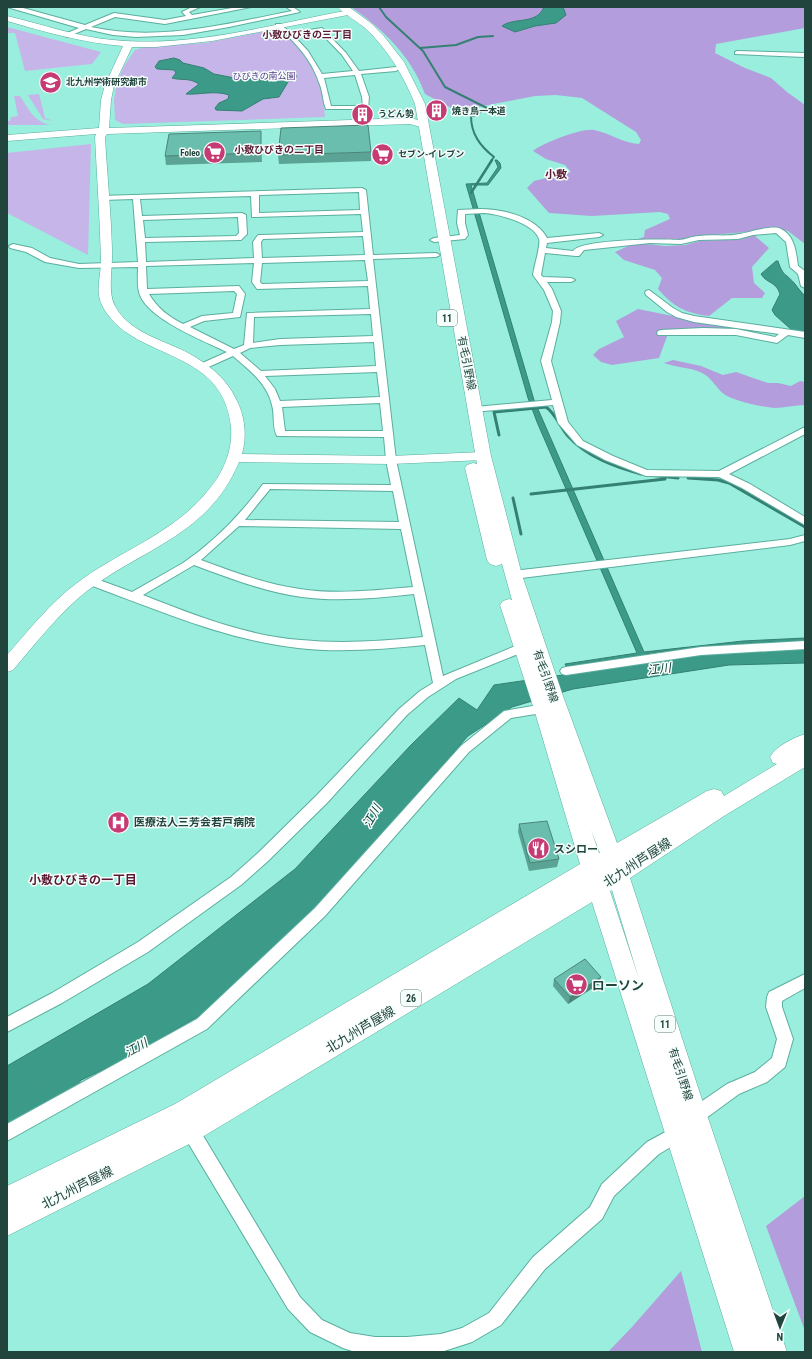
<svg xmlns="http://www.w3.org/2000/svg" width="812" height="1359" font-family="'Roboto Condensed','Noto Sans JP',sans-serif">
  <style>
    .green { fill: #c6b5e9 }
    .forest { fill: #b39ddc }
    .water { fill: #3c9a89; stroke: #348072 }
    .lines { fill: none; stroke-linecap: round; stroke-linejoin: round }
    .stream-far2 { stroke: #348072; stroke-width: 2 }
    .stream-far1 { stroke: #348072; stroke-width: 2.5 }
    .stream { stroke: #348072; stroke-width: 3 }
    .river { fill: #3c9a89; fill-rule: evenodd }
    .street-casing { stroke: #5aae9e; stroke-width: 2 }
    .secondary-casing { stroke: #5aae9e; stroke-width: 1 }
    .primary-casing { stroke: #5aae9e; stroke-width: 1 }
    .street { fill: #fff; fill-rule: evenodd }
    .secondary { fill: #fff; fill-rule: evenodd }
    .primary { fill: #fff; fill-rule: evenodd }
    .wall { fill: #5ba395 }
    .shaded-wall { fill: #4a8579 }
    .building { fill: #6abead; stroke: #4a8579 }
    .labels { text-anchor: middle; stroke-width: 3; stroke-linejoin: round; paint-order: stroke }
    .far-park-label { font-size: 9px; fill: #583b86; stroke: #f6fefc }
    .far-poi-label { font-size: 9px; font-weight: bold; fill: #21443d; stroke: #f6fefc; text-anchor: start }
    .far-neighbourhood-label { font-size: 10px; font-weight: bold; fill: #5b1933; stroke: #f6fefc }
    .shield { fill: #f6fefc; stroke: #617c76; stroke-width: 1 }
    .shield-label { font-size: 10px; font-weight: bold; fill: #21443d }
    .far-quarter-label { font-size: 11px; font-weight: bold; fill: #5b1933; stroke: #f6fefc }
    .street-label { font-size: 11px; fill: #21443d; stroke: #f6fefc }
    .poi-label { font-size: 11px; font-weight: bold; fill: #21443d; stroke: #f6fefc; text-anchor: start }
    .water-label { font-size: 12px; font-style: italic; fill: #07342d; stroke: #f6fefc }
    .neighbourhood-label { font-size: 12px; font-weight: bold; fill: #5b1933; stroke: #f6fefc }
    .near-street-label { font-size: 13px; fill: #21443d; stroke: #f6fefc }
    .near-poi-label { font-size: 13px; font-weight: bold; fill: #21443d; stroke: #f6fefc; text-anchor: start }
  </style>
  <rect width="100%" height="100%" fill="#9aeedd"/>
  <g class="green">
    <path d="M7,27L101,52L92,64L25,71L15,33H7Z"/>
    <path d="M278,29C299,44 319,72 324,98C325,104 324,111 325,117L123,124L115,120L114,99L117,83L124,66L135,50L144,47L205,43Z"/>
    <path d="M39,94L45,118L53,121L43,119L28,95Z"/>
    <path d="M14,96H20C29,109 33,121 50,125H7V121H10L11,117L18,116Z"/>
    <path d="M91,144L88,255L7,213V153Z"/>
  </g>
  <g class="forest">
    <path d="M351,7H805V28L716,44L715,53L745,68L771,78L787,92L805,105V244L788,231L774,227L747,232L698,236L679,240H635L644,237L645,230L670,219L668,214L660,212L592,216L549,213L527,188L534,181L571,172L565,165L546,159L533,151C543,143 581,128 594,130C610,133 622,143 639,144L641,140L636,132L582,98L556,95L535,96L457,111L425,94C412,57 383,29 351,7Z"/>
    <path d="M754,235L769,248L752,267L754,283L765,293L762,298H732L709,316C685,313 674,307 658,289L662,278L655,270L624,260L615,252L635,243L666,246L685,245L700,241L742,239Z"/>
    <path d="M638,309L707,323L738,328V330L669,331L659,358L612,365L601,362L593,355L599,349L624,337L616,321Z"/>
    <path d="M673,360L701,366L723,375L736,372L768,383H778L791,386L800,381L805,382V405C795,405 784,408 775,408C762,407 739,402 727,396C717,391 713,378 702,373C690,367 677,368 664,363Z"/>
    <path d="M805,1196V1331L766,1226Z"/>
    <path d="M681,1271L702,1352H608L632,1327Z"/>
  </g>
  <g class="water">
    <path d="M544,7H563L566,15L556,23L535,26L515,32L502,26C514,17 537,25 544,7Z"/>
    <path d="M174,58L180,60L183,63L204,68L214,74L245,80L275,72L295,73L297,77H291L279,97L263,99L242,111L216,110L215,108L219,103L228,99L229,95C214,90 200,95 186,94L199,84C188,77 182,81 172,78L176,73L174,70L157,69L155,67L159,61Z"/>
    <path d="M495,160H497L500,163L501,168L488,185H471L534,400L644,652L743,641L805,638V641C751,642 698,646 645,654L649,663L712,653L805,649V663L729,665L573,689L512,707L468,736L308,917L204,1013L125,1059L7,1116V1066L148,984L295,869L411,745L459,698L477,710L494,685L645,663L641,655L566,666L565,664L637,653L537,422L528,398L466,184L487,183L498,167Z"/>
    <path d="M776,261H778C783,277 786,273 795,284C798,288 801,292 805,296V333L793,331L775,315L772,310L780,294C776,281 767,284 761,274Z"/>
  </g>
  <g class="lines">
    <g class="stream-far2">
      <path d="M379,7L386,17L423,51L445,87L487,108L476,115L471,116C471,134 480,146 494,157L491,161"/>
      <path d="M420,48L456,45L478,37L493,36"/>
    </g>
    <path class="stream-far1" d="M471,193L492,160"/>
    <g class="stream">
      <path d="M499,435L494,412L546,407C556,414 560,427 568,436C587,457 615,467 641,474"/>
      <path d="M649,475L678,478"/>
      <path d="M688,478L718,480L729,483L805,527"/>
      <path d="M531,494L665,479"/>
      <path d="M513,498L521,534"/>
    </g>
    <path class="river" d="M68,1071L78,1075L82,1085L78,1095L7,1132V1102Z"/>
    <defs>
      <g id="street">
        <path d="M7,7L23,8L85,25L114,13L165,20L186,16L182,12L192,7H200L189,12L192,15L238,7H251L165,24L115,17L91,27C158,42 226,24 292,11L286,7H293L300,12L229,27L183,35L136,37L113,35L86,29L67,37L65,36V34L79,28Z"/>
        <path d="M276,24H280L291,33L322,28L346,53L359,71L396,67L399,69L396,71L361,74L369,97L368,109H326C323,102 323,93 320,85C312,60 295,41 276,26ZM319,31L342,55L353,71L322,74L308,51L294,36ZM355,75L362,97L363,106H331L324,78Z"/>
        <path d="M737,51L805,53V57L735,54V52Z"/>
        <path d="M362,188L366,190L373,255L436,253L440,255L436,257L373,259L396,460L443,676L525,642L529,641L533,642L535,645L533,648L456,679L428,697L407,715L327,803L268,861L241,885L148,952L62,1003L7,1032V1017L52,993L138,942L231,877L258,853L317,795L399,709L420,691L433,683L425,645C383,649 340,653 298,648C224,640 156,609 87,584L85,581L87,578L91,577L132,592C149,582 166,573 183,563C214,542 241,514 263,484L391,485L386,460L384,437L277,436C272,427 275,415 272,405C267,383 248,369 233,356L204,369H198L196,367L198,365L227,352C204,341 145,318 139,292C137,284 138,274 138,267L79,268L45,262L26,252L10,248L9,246L13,244L32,248L50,258L79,264L138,262L133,199L103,200H100V196ZM359,192L360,210L259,213V195ZM251,196L252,217L361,214L363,232L261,235H258L253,242L254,258L146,262L145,242L241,240L247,234L246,215L242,213L142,216L140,199ZM238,217L239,233L236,236L145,238L143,220ZM363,236L365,255L262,258L261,242L263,239ZM365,260L368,281L262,284L260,282L262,263ZM254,263L252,282L257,289L368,286L370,309L247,313L244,345L234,349L190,327L204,321L240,317L245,294L239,286L147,289L146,266ZM234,291L237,294L233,313L202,316L183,324C169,317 157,308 149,294ZM371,314L373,336L280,339L253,343L254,317ZM374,342L376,366L261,371L240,353L250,348L280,345ZM377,372L380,397L280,401L275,389L265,376ZM380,403L383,431H285L282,407ZM270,489L393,491L399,522L245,520ZM239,526L401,529L413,587C375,590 337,595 300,589C266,584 233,572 201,560ZM194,565C229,578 265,592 302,597C339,602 377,598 414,594L423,637C382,641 342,644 301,640C246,636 194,615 143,595Z"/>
        <path d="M480,209C503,209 536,217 547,238L599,233L603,235L599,237L547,243L546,248L573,251C581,239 662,239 678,240C685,240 692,236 699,236C712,234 726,237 739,234C748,233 773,224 781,229C795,236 796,252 798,266L805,271V288L801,286L798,274L790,267L786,242L776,233L753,235L738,239L699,240L681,244L650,243L584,250L579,256H576L545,253L541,275L543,277L571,278L575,280L571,282H547L552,289L561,311L560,322L551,361L568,422L583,441L613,456L647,470L719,471L805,427V434L729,474L750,484L805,517V525L742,488L719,477L646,476L605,460L577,445L558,423L553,405L472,412L470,410L475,407L552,400L541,361L552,322L553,311L544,290L533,275C534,266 541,245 539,239C534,223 498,214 484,213C477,213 471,214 465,214V223L468,235L465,239L434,242L430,240L434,238L460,235L457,223L458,210Z"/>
        <path d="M649,290L673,308L682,313L694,316L805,332V338L788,335L777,343L736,335H658L657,333L658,331L661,330L703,328L736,329L775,337L779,334L694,322L676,317L667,312L646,295L645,293L646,291Z"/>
        <path d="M805,535V541L790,545L513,579L509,578L507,575L509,572L513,571L790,539Z"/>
        <path d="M805,641V649L701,655L566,675L562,674L560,671L562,668L566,667L701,647Z"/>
        <path d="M544,704L548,706L550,709L548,712L511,718L469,752L325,916L207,1029L7,1141V1124L197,1019L315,908L461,746L504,711Z"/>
        <path d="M805,974V988L782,1001V1007L793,1039L785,1067L767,1082L739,1094L698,1124L692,1126L686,1124L684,1118L686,1112L727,1084L755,1072L772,1058L777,1039L766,1007L767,997L769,992Z"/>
        <path d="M190,1122L196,1124L300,1297L322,1320L350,1333L375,1337H407L441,1334L462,1328L489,1313L533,1257L590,1207L602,1184L647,1142L680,1124L686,1126L688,1132L686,1138L659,1154L614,1196L602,1219L545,1269L501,1325L472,1342L441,1352H355L343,1348L310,1332L288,1309L184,1136L182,1130L184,1124Z"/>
      </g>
      <path id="secondary" d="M350,10H353V14L212,41L156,47H132L114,85L111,100L109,128L411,118L427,123L429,125L424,128L410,124L107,134L105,137C107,174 111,212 112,249C113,266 107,292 115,306C128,330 156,338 180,349C203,360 226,376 237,401C245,417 247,436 242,454L391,456L483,452L488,453L490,456L488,459L483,460L391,464L239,462C209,535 143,548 87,591C59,613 36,643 13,670L7,672V655C29,630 50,603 77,583C119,551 171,535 206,493C222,475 233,452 231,427C223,345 130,362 102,305C95,292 101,275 101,261C100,220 97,178 95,137L96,134L7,141V135L99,128L101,100L105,85L123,46C84,43 45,32 7,21V16C42,24 77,37 113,40C193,48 272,24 350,10Z"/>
      <path id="primary" d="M338,7H349L372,24L383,35L404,62L425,104L491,456L522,575L563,696L617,843L707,791L714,789L721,791L724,796L777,764L773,763L770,757C776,746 793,738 805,734V767L724,816L630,878L707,1115L787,1352H734L592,902L199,1139L7,1236V1186L175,1104L580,864L534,709L500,605L503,601L509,599L512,600L502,564L496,566L490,564L487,560L465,468L467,465L473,463L477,464L415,104C403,75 388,49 365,28C357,21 345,15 338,7ZM591,830L600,853H599ZM612,890L639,979L610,891Z"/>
    </defs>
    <use href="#street" class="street-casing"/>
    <use href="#secondary" class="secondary-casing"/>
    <use href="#primary" class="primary-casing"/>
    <use href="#street" class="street"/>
    <use href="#secondary" class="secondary"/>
    <use href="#primary" class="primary"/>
  </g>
  <g class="wall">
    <path d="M261,131V140L262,162L166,165L165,156Z"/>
    <path d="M371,152V161L279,164L278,155Z"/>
    <path d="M519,824L559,859L557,867L529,871L518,832Z"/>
    <path d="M554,979L599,984L568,1004L553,986Z"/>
  </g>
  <path class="shaded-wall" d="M601,977L599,984L568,1004L570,997Z"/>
  <g class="building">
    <path d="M368,125L371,152L278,155L281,128Z"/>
    <path d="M261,131V153L165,156L169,134Z"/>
    <path d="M547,821L559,859L530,863L519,824Z"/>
    <path d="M585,959L601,977L570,997L554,979Z"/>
  </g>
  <defs>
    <symbol id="university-disc" viewBox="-11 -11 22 22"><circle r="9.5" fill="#c63b74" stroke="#f6fefc"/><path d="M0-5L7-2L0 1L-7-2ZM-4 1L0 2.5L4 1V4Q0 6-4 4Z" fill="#fff"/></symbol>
    <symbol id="building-disc" viewBox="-11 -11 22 22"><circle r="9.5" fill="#c63b74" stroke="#f6fefc"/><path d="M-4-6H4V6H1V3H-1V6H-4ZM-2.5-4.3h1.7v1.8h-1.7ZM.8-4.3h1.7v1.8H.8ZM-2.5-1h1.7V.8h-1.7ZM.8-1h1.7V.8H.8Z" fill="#fff"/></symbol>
    <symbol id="supermarket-disc" viewBox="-11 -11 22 22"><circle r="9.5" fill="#c63b74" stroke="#f6fefc"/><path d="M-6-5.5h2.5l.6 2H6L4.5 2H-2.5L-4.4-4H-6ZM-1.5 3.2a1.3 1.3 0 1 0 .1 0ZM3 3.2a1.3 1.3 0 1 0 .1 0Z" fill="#fff"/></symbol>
    <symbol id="hospital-disc" viewBox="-11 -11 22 22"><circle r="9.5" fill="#c63b74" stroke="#f6fefc"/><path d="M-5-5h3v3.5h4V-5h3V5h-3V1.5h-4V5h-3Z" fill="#fff"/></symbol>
    <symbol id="restaurant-disc" viewBox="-11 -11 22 22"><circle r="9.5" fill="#c63b74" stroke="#f6fefc"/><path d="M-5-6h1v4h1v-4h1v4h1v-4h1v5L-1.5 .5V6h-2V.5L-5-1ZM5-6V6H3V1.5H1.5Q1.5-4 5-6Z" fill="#fff"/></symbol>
  </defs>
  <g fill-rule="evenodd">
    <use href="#university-disc" x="38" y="70" width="25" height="25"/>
    <use href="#building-disc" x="424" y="98" width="25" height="25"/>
    <use href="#building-disc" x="350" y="102" width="25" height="25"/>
    <use href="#supermarket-disc" x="202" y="140" width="25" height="25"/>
    <use href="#supermarket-disc" x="370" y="142" width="25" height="25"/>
    <use href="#hospital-disc" x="106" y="810" width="25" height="25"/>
    <use href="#restaurant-disc" x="526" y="836" width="25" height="25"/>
    <use href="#supermarket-disc" x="564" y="972" width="25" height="25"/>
  </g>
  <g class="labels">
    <g class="far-park-label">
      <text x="264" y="79">ひびきの南公園</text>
    </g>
    <g class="far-poi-label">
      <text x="66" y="85">北九州学術研究都市</text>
      <text x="452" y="114">焼き鳥一本道</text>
      <text x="378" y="117">うどん勢</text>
      <text x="200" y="156" text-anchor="end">Foleo</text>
      <text x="398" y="157">セブン-イレブン</text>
    </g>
    <g class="far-neighbourhood-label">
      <text x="307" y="38">小敷ひびきの三丁目</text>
      <text x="279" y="153">小敷ひびきの二丁目</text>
    </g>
    <g class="shield">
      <rect x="437" y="310" width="20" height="16" rx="3"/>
      <rect x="401" y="990" width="20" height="16" rx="3"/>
      <rect x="655" y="1016" width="20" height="16" rx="3"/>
    </g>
    <g class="shield-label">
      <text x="447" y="322">11</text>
      <text x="411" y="1002">26</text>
      <text x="665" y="1028">11</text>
    </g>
    <g class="far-quarter-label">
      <text x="556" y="178">小敷</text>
    </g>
    <g class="street-label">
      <text transform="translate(467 363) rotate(79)" y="4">有毛引野線</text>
      <text transform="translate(546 676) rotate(71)" y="4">有毛引野線</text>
      <text transform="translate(681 1074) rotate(72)" y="4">有毛引野線</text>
    </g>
    <g class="poi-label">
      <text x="134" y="826">医療法人三芳会若戸病院</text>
      <text x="554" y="853">スシロー</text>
    </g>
    <g class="water-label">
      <text transform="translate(659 669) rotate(-7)" y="4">江川</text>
      <text transform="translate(372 816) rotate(-60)" y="4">江川</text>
      <text transform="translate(136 1048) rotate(-29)" y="4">江川</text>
    </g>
    <g class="neighbourhood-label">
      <text x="83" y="884">小敷ひびきの一丁目</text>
    </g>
    <g class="near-street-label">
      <text transform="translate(637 862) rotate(-33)" y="5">北九州芦屋線</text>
      <text transform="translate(360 1029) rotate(-31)" y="5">北九州芦屋線</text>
      <text transform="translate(77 1187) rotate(-27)" y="5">北九州芦屋線</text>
    </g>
    <g class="near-poi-label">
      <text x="592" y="990">ローソン</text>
    </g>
  </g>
  <rect width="812" height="1359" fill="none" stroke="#21443d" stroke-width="16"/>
  <g transform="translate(780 1327) rotate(181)" stroke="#f6fefc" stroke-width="3" paint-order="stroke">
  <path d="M0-3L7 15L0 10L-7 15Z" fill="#21443d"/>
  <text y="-6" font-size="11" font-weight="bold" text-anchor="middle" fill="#21443d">N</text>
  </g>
</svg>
